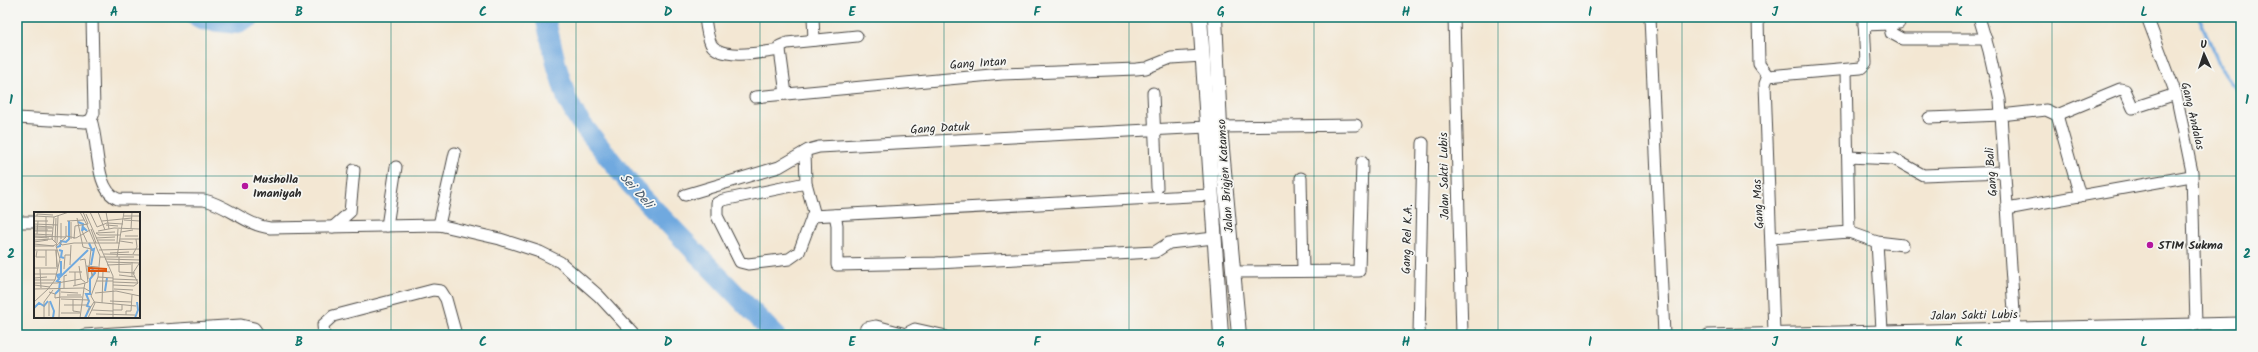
<svg xmlns="http://www.w3.org/2000/svg" width="2258" height="352" font-family="Kalam,sans-serif">
  <style>
    .green { fill: #aac369; stroke: #6a774a }
    .lines { fill: none; stroke-linecap: round; stroke-linejoin: round }
    .stream { stroke: #6fa9df; stroke-width: 3.5 }
    .river { stroke: #6fa9df; stroke-width: 20 }
    .minor-casing { stroke: #494744; stroke-width: 13 }
    .major-casing { stroke: #494744; stroke-width: 16 }
    .minor { stroke: #fff; stroke-width: 11 }
    .major { stroke: #fff; stroke-width: 14 }
    .grid { fill: none; stroke: #0f766e; stroke-width: 1; stroke-opacity: 0.55 }
    .poi-dot { fill: #b5179e; stroke: #f6f6f2; stroke-width: 1.5 }
    .labels { text-anchor: middle; stroke-width: 3.5; stroke-linejoin: round; paint-order: stroke }
    .street-label { font-size: 12px; fill: #2b2b2b; stroke: #f6f6f2 }
    .poi-label { font-size: 12px; font-weight: bold; fill: #2b2b2b; stroke: #f6f6f2; text-anchor: start }
    .water-label { font-size: 13px; font-style: italic; fill: #43576a; stroke: #f6f6f2 }
    .inset-river { fill: none; stroke: #6fa9df; stroke-width: 2 }
    .inset-road { fill: none; stroke: #a39c90; stroke-width: 1 }
    .view { fill: #df570e; fill-opacity: 0.15; stroke: #df570e; stroke-width: 2 }
    .inset-edge { fill: none; stroke: #2b2b2b; stroke-width: 2 }
    .neatline { fill: none; stroke: #0f766e; stroke-width: 1.5 }
    .grid-label { font-size: 13px; text-anchor: middle; font-weight: bold; fill: #0f766e }
  </style>
  <rect width="100%" height="100%" fill="#f6f6f2"/>
  <filter id="ink" filterUnits="userSpaceOnUse"><feTurbulence type="fractalNoise" baseFrequency=".025" numOctaves="2"/><feDisplacementMap in="SourceGraphic" scale="8" xChannelSelector="R" yChannelSelector="G"/><feConvolveMatrix kernelMatrix="1 2 1 2 8 2 1 2 1" color-interpolation-filters="sRGB"/></filter>
  <filter id="wash" filterUnits="userSpaceOnUse"><feTurbulence type="fractalNoise" baseFrequency=".012" numOctaves="4" result="noise"/><feDisplacementMap in="SourceGraphic" scale="16" xChannelSelector="R" yChannelSelector="G"/><feGaussianBlur stdDeviation="0.9" result="paint"/><feColorMatrix in="noise" values="0 0 0 0 0 0 0 0 0 0 0 0 0 0 0 0 0 1.4 0 .05"/><feComposite in="paint" operator="in"/></filter>
  <g filter="url(#wash)">
    <rect width="100%" height="100%" fill="#f3e7d3"/>
    <path class="green" d="M197,17H250L238,24L201,20Z"/>
    <g class="lines">
      <path class="stream" d="M2199,17L2222,71L2238,92L2241,102"/>
      <g class="river">
        <path d="M197,17L201,20L238,24L251,17"/>
        <path d="M545,17L557,67L567,99L577,118L630,184L775,335"/>
      </g>
    </g>
  </g>
  <g filter="url(#ink)">
    <g class="lines">
      <defs>
        <g id="minor">
          <path d="M705,17C706,26 707,36 711,44C721,61 764,52 780,50V46L787,43L857,36"/>
          <path d="M813,17L814,40"/>
          <path d="M1454,17L1462,335"/>
          <path d="M1650,17L1664,335"/>
          <path d="M1758,17L1759,64L1768,76"/>
          <path d="M1979,17L1989,51L2000,100L2015,327"/>
          <path d="M2147,17L2176,94L2192,172L2196,325"/>
          <path d="M1890,24L1899,23V17"/>
          <path d="M1864,25L1890,24L1891,33L1902,39H1986"/>
          <path d="M780,50L786,94"/>
          <path d="M1846,70L1849,232"/>
          <path d="M1768,76L1765,84L1774,332"/>
          <path d="M1768,76L1861,68L1866,63L1864,21"/>
          <path d="M1153,93L1157,188"/>
          <path d="M755,97L1002,74L1136,69L1146,68L1171,58L1202,56"/>
          <path d="M2057,115L2080,196"/>
          <path d="M17,118L85,122L91,120"/>
          <path d="M1929,118L2001,115L2046,110L2057,115L2120,89L2125,90L2133,108L2176,94"/>
          <path d="M91,120C99,141 94,190 118,199L204,200C228,205 245,225 270,228L439,225L500,239L540,252L560,262L599,296L635,335"/>
          <path d="M91,120L94,113L92,17"/>
          <path d="M1220,127L1356,125"/>
          <path d="M805,152L806,183L814,212L799,252L789,259L748,264L740,262L717,216V203L723,200L806,183"/>
          <path d="M1848,157L1894,159L1923,175L2003,172"/>
          <path d="M1301,178L1303,271"/>
          <path d="M685,195L779,167L808,150L819,147L1207,127"/>
          <path d="M2007,209L2191,176"/>
          <path d="M835,215L837,225V265L936,263L1155,252L1169,243L1214,238"/>
          <path d="M812,216L1210,195"/>
          <path d="M17,222H35"/>
          <path d="M439,225L455,153"/>
          <path d="M387,226L396,167"/>
          <path d="M333,227L350,212L354,170"/>
          <path d="M1772,238L1849,232L1877,242L1903,245"/>
          <path d="M1877,242L1882,330"/>
          <path d="M1233,272L1359,271L1362,162"/>
          <path d="M84,335L241,325L254,328L259,335"/>
          <path d="M324,335L323,325L333,316L433,290L441,291L446,299L456,335"/>
          <path d="M863,335L866,328L876,326L902,333"/>
          <path d="M903,335L915,329L942,335"/>
          <path d="M1419,335L1423,143"/>
          <path d="M1708,335L2241,323"/>
          <path d="M2216,335V324"/>
        </g>
        <g id="major">
          <path d="M1200,17L1221,335"/>
          <path d="M1215,17L1220,127L1239,335"/>
        </g>
      </defs>
      <use href="#minor" class="minor-casing"/>
      <use href="#major" class="major-casing"/>
      <use href="#minor" class="minor"/>
      <use href="#major" class="major"/>
    </g>
  </g>
  <path class="grid" d="M206,17V335M391,17V335M576,17V335M760,17V335M944,17V335M1129,17V335M1314,17V335M1498,17V335M1682,17V335M1867,17V335M2052,17V335M17,176H2241"/>
  <g class="poi-dot">
    <circle cx="245" cy="186" r="4"/>
    <circle cx="2150" cy="245" r="4"/>
  </g>
  <g class="labels">
    <g class="street-label">
      <text transform="translate(978 63) rotate(-4)" y="4">Gang Intan</text>
      <text transform="translate(2193 116) rotate(77)" y="4">Gang Andalas</text>
      <text transform="translate(940 128) rotate(-3)" y="4">Gang Datuk</text>
      <text transform="translate(1991 172) rotate(-94)" y="4">Gang Bali</text>
      <text transform="translate(1225 176) rotate(-94)" y="4">Jalan Brigjen Katamso</text>
      <text transform="translate(1444 176) rotate(-91)" y="4">Jalan Sakti Lubis</text>
      <text transform="translate(1758 204) rotate(-93)" y="4">Gang Mas</text>
      <text transform="translate(1407 239) rotate(-88)" y="4">Gang Rel K.A.</text>
      <text transform="translate(1974 315) rotate(-1)" y="4">Jalan Sakti Lubis</text>
    </g>
    <g class="poi-label">
      <text x="253" y="183">Musholla<tspan x="253" dy="14">Imaniyah</tspan></text>
      <text x="2158" y="249">STIM Sukma</text>
    </g>
    <g class="water-label">
      <text transform="translate(637 190) rotate(48)" y="5">Sei Deli</text>
    </g>
  </g>
  <g transform="translate(34 212)">
    <rect width="106" height="106" fill="#f3e7d3"/>
    <path class="inset-river" d="M44,10L49,12L48,19L50,16L53,19M55,31L58,38L60,37L57,53M23,35L26,34L27,29L32,30L35,27V9M25,38L28,39L27,45L30,46M25,66L54,38M71,79L73,66M21,82L25,78L26,70L23,69L25,67L23,63L27,62V49M16,89L20,99L19,106M0,96L5,91L10,94L14,89M51,106L56,95L53,94L55,89L52,82H56V67L61,61L57,55M101,106L104,98L103,90"/>
    <path class="inset-road" d="M46,0L53,13M49,0L54,12M56,0L63,15L73,11L89,12M64,0L71,18M72,0L75,17M52,2L79,64V106M0,4L20,5L35,0M3,4V2L19,3M90,4H106M20,5L18,27L23,32M43,6L49,35M90,8L106,9M0,9H14M33,9L50,8M68,9L98,6M0,12L24,13M53,13L66,44L64,65L57,84L61,91M72,13L84,14M0,14L18,15M41,14L54,12M0,16H19M57,17L62,31M97,17L98,0M0,18H14M0,19H18M48,19L53,30M64,19L80,16L106,17M87,20L99,18M0,22L18,23M3,22L4,9M65,23L62,21L81,20M65,23H86M0,24L32,25M32,24L42,26L56,18M91,24H104M0,25L15,26M12,26V5M62,26L81,25M27,27V11M37,27V10M40,27L41,14M86,27H106M1,28L19,27M64,28H81M86,29L99,31M0,30L14,28M21,30L22,6M25,30L28,33L40,31M23,31L24,4M40,31H54M54,31H86M83,31L84,17M0,32L20,34M0,34H19L23,32M49,35L57,37L55,55M0,38H23M22,38L23,55V52ZM65,38L106,37M3,39L2,45H11M76,41L95,40M70,42L106,43M99,42L103,35L102,27M66,45H85V60L101,61M83,45L90,0M85,45H100M71,47L106,48M46,48L51,47L52,54M73,50L106,51M36,53L37,33M73,53L97,52M12,54V38M45,54L47,67L51,70M0,56H24M6,57L7,76M30,57L31,43H36M61,59L76,60M35,60H48M0,62H22M85,63L101,65M58,64L57,58L59,64M64,65L79,66M98,65V50M0,66L13,65M54,67V54M79,67L104,68M0,68H21M63,69H79M79,70L104,71M0,71H23M23,71L47,67M104,71L99,61L106,50M0,73L16,75M41,73V60M79,73L100,74L104,71M39,74L51,71M30,76V64L33,63M50,76L51,71L54,70L52,54L64,55M0,77L50,76L57,80M14,77L21,68L26,47L22,34L32,25V14M80,77L99,78M15,80L21,82V86L27,85M27,80L44,81M61,81L82,79L106,84M33,83H47M27,85H48M27,87L55,88M39,87V99L46,100M76,89L97,90M0,90L14,77M15,90V104M68,91L69,59M30,93H53M58,98L79,99M79,98H88V93M54,99L60,90L102,94M27,101H46M62,102L101,103M92,103V99H97L98,83M10,106V90L19,78M25,106L26,76M46,106L50,76M54,106L61,91"/>
    <path class="view" d="M55,56L72,57V59H55Z"/>
    <rect width="106" height="106" class="inset-edge"/>
  </g>
  <rect width="2258" height="352" fill="none" stroke="#f6f6f2" stroke-width="44"/>
  <g transform="translate(2204 54) rotate(357)" stroke="#f6f6f2" stroke-width="3" paint-order="stroke">
  <path d="M0-3L7 15L0 10L-7 15Z" fill="#2b2b2b"/>
  <text y="-6" font-size="11" font-weight="bold" text-anchor="middle" fill="#2b2b2b">U</text>
  </g>
  <rect x="22" y="22" width="2214" height="308" class="neatline"/>
  <g class="grid-label">
    <text x="114" y="16">A</text>
    <text x="299" y="16">B</text>
    <text x="483" y="16">C</text>
    <text x="668" y="16">D</text>
    <text x="852" y="16">E</text>
    <text x="1037" y="16">F</text>
    <text x="1221" y="16">G</text>
    <text x="1406" y="16">H</text>
    <text x="1590" y="16">I</text>
    <text x="1775" y="16">J</text>
    <text x="1959" y="16">K</text>
    <text x="2144" y="16">L</text>
    <text x="11" y="104">1</text>
    <text x="2247" y="104">1</text>
    <text x="11" y="258">2</text>
    <text x="2247" y="258">2</text>
    <text x="114" y="346">A</text>
    <text x="299" y="346">B</text>
    <text x="483" y="346">C</text>
    <text x="668" y="346">D</text>
    <text x="852" y="346">E</text>
    <text x="1037" y="346">F</text>
    <text x="1221" y="346">G</text>
    <text x="1406" y="346">H</text>
    <text x="1590" y="346">I</text>
    <text x="1775" y="346">J</text>
    <text x="1959" y="346">K</text>
    <text x="2144" y="346">L</text>
  </g>
</svg>
